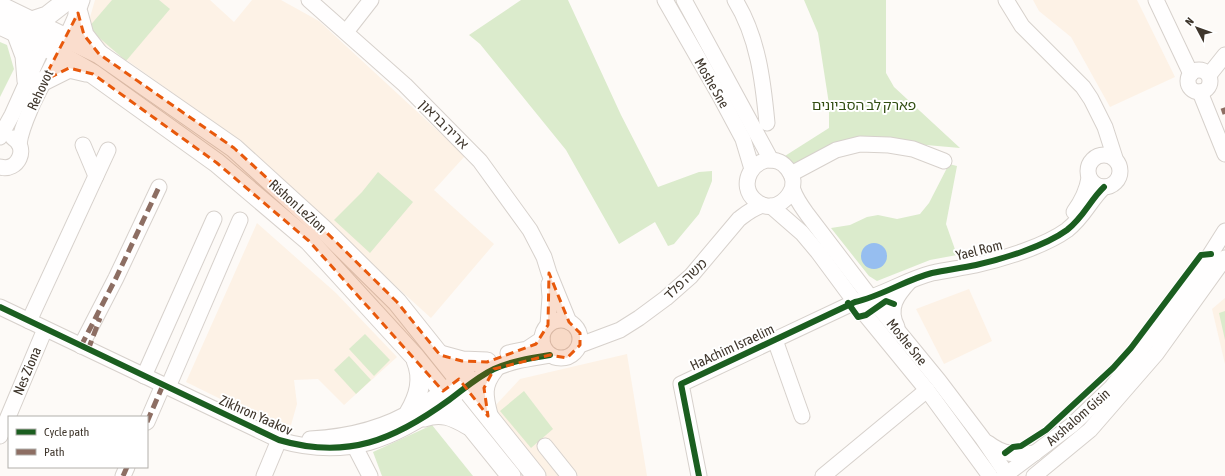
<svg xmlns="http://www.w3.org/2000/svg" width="1225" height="476" font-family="'Asap Condensed','Noto Sans Hebrew',sans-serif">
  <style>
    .built { fill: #fdf2e6 }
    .green { fill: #dbebcc }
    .water { fill: #96bef0 }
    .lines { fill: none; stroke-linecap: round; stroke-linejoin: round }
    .minor-casing { stroke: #d7d1cc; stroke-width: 17 }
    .major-casing { stroke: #d7d1cc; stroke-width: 21 }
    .minor { stroke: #fffefe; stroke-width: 15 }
    .major { stroke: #fffefe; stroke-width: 19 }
    .quiet { stroke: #8d6e63; stroke-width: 5; stroke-dasharray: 10 5; stroke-linecap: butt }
    .cycleway-casing { stroke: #fff; stroke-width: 8 }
    .cycleway { stroke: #1b5e20; stroke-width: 6 }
    .marked { fill: #e8590c; fill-opacity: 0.2; stroke: #e8590c; stroke-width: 3; stroke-dasharray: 8 5; stroke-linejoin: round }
    .labels { text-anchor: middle; stroke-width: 4; stroke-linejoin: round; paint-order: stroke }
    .street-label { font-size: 14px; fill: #3f362c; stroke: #fff }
    .park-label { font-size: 14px; fill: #314d12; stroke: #fff }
  </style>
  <rect width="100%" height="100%" fill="#fdfaf7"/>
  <g class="built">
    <path d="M95,0H210L234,22L252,0H281L319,21L465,156L434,190L494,244L431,318L219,126L86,31Z"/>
    <path d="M1033,0H1137L1175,77L1110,107L1071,37L1039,11Z"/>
    <path d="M257,223L336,293L397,357L344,405L318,379L294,380L297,404L291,425L269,423L186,382Z"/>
    <path d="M969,289L992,341L944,364L916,309Z"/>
    <path d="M1225,298V364L1212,309Z"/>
    <path d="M627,354L647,476H545L493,408L520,379Z"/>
  </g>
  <g class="green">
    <path d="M112,0H159L170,9L126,61L88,28Z"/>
    <path d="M521,0H568L621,115L658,187L699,172L712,171V181L699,214L674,244L668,246L655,222L619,244L566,150L480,44L469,35Z"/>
    <path d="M804,0H886V73L894,87L960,148L915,144L890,140L798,165L777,161L829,128V104L818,33Z"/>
    <path d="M0,42L7,45L14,69L0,97Z"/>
    <path d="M949,164L957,166L946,224L957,255L930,260L877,281L869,276L831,228L850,225L867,217L878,215L897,219L920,214L929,203Z"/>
    <path d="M378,172L413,202L370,253L334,220L362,192Z"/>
    <path d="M1225,311V340L1219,313Z"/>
    <path d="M365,334L390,360L374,376L349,349Z"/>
    <path d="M349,356L371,380L356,394L334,370Z"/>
    <path d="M524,391L553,429L531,448L500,411Z"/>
    <path d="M432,425L473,476H382L373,452Z"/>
  </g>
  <circle class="water" cx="874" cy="256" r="13"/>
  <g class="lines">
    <defs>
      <g id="minor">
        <path d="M309,0L405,85L480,161L530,230L544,257L549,273L569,322"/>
        <path d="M665,0L720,96L743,139L752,169"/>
        <path d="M684,0L771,160"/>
        <path d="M735,0C758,37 763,81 767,123"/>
        <path d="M1006,0L1022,26L1083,87L1091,99L1105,127L1115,158"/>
        <path d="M1156,0L1191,74"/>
        <path d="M346,32L371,0"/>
        <circle cx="1199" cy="81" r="11"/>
        <path d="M1209,75L1225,55"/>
        <path d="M1200,92L1225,154"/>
        <path d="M0,137L12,115L48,35"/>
        <path d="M19,144C21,129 27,117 33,103C49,69 70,36 82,0"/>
        <path d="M83,145L96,176"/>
        <circle cx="1104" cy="171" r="16"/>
        <path d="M0,167C18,172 29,148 13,138"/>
        <path d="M791,174L836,150L860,144L889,145L913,149L944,161"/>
        <path d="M792,189C786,203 770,213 756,201C736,186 753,154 777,161C785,163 792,173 793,181C793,185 792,187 793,190C796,199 802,207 807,214L871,298L939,381L983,439L1008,476"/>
        <path d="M771,206L802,233L818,252L855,302L927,390L990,476"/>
        <path d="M1074,212C1082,201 1087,191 1089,178"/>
        <path d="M0,307L279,440C347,460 394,440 449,400C464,389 477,377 494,369C511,361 531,358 550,355"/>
        <circle cx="561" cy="339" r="19"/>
        <path d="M29,321L108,150"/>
        <path d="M548,325L550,297L549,284"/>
        <path d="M897,327C887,308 897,295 910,281"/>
        <path d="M775,340L802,416"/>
        <path d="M580,345L620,330L639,318L666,298L691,276L739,219C747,213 753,208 763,205"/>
        <path d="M81,346L116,278L159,187"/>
        <path d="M508,353L527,349L542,339"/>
        <path d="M144,376L214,219"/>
        <path d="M168,387L240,220"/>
        <path d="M147,422L163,385"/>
        <path d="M0,436L45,329"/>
        <path d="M357,438L355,447L370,476"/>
        <path d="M310,439C349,437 384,429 417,408C435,398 451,385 467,373"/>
        <path d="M988,443C1003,455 1016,455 1035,453"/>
        <path d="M545,446L569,476"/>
        <path d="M123,476L127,467"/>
        <path d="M264,476L279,440"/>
        <path d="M699,476L681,384L855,302C882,296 905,280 932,273C946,270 962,268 976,265C1003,259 1045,246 1067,230C1084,217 1090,200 1104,187"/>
        <path d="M823,476L927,390"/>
        <path d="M1004,476L1072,425L1111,388L1189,288L1225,231"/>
        <path d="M1034,476L1090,430L1156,354L1225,258"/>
      </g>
      <g id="major">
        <path d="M0,6L99,54L234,148L323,229L397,302L536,476"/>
        <path d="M78,13L84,35L98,53"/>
        <path d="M32,21L47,16L65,2"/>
        <path d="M0,25L43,45L93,74L217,163L309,241L415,357L511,476"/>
        <path d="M16,32L25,56L27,81"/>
        <path d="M43,81L69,68L86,72"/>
        <path d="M440,355L462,361L487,362"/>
        <path d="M409,413C419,396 424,379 416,360"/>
        <path d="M488,415C483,396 481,385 494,369"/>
        <path d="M424,417C441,411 453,416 468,425"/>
      </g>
    </defs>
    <use href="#minor" class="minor-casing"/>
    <use href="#major" class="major-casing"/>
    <use href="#minor" class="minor"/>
    <use href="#major" class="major"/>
    <g class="quiet">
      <path d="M1223,108L1225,114"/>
      <path d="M81,346L116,278L159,187"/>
      <path d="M88,350L100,318"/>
      <path d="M147,422L163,385"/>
      <path d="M123,476L127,467"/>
    </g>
    <defs>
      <g id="cycleway">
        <path d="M848,303L858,317L866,315L886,301L894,304"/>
        <path d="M0,307L279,440C347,460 394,440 449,400C464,389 477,377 494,369C511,361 531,358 550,355"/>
        <path d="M1005,453L1013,447L1021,446L1046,430L1113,368L1131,348L1201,255L1211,254"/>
        <path d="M699,476L681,384L855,302C882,296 905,280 932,273C946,270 962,268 976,265C1003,259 1045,246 1067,230C1084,217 1090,200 1104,187"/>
      </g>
    </defs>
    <use href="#cycleway" class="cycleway-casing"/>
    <use href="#cycleway" class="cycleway"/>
  </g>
  <path class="marked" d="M78,13L84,35L99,54L234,148L323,229L397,302L440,355L462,361L487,362L536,344L548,325L549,273L569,322L580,333V345L567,358L550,355L494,369L484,388L488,416L459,379L443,391L309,241L217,163L93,74L69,68L43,81Z"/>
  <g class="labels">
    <g class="street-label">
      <text transform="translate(712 83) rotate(60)" y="5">Moshe Sne</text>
      <text transform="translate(40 90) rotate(-65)" y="5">Rehovot</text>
      <text transform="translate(444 124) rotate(45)" y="5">אריה בראון</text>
      <text transform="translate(298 206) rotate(42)" y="5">Rishon LeZion</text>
      <text transform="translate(979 250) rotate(-14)" y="5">Yael Rom</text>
      <text transform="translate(685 279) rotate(-43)" y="5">משה פלד</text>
      <text transform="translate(907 342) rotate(51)" y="5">Moshe Sne</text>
      <text transform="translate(732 347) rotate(-25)" y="5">HaAchim Israelim</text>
      <text transform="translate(27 371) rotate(-67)" y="5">Nes Ziona</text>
      <text transform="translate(256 415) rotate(24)" y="5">Zikhron Yaakov</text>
      <text transform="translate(1078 417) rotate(-41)" y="5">Avshalom Gisin</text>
    </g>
    <g class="park-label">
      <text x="864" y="110">פארק לב הסביונים</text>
    </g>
  </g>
  <rect x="8" y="416" width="140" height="52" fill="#ffffff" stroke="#b2afab"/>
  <rect x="16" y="429" width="20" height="6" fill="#1b5e20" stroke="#b2afab"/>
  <text x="44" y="436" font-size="12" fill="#3f362c">Cycle path</text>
  <rect x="16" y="449" width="20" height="6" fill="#8d6e63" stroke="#b2afab"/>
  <text x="44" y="456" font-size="12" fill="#3f362c">Path</text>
  <g transform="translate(1197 28) rotate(311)" stroke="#ffffff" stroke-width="3" paint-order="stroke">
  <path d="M0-3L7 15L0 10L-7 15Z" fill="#3f362c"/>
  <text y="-6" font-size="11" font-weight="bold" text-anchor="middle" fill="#3f362c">N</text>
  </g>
</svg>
